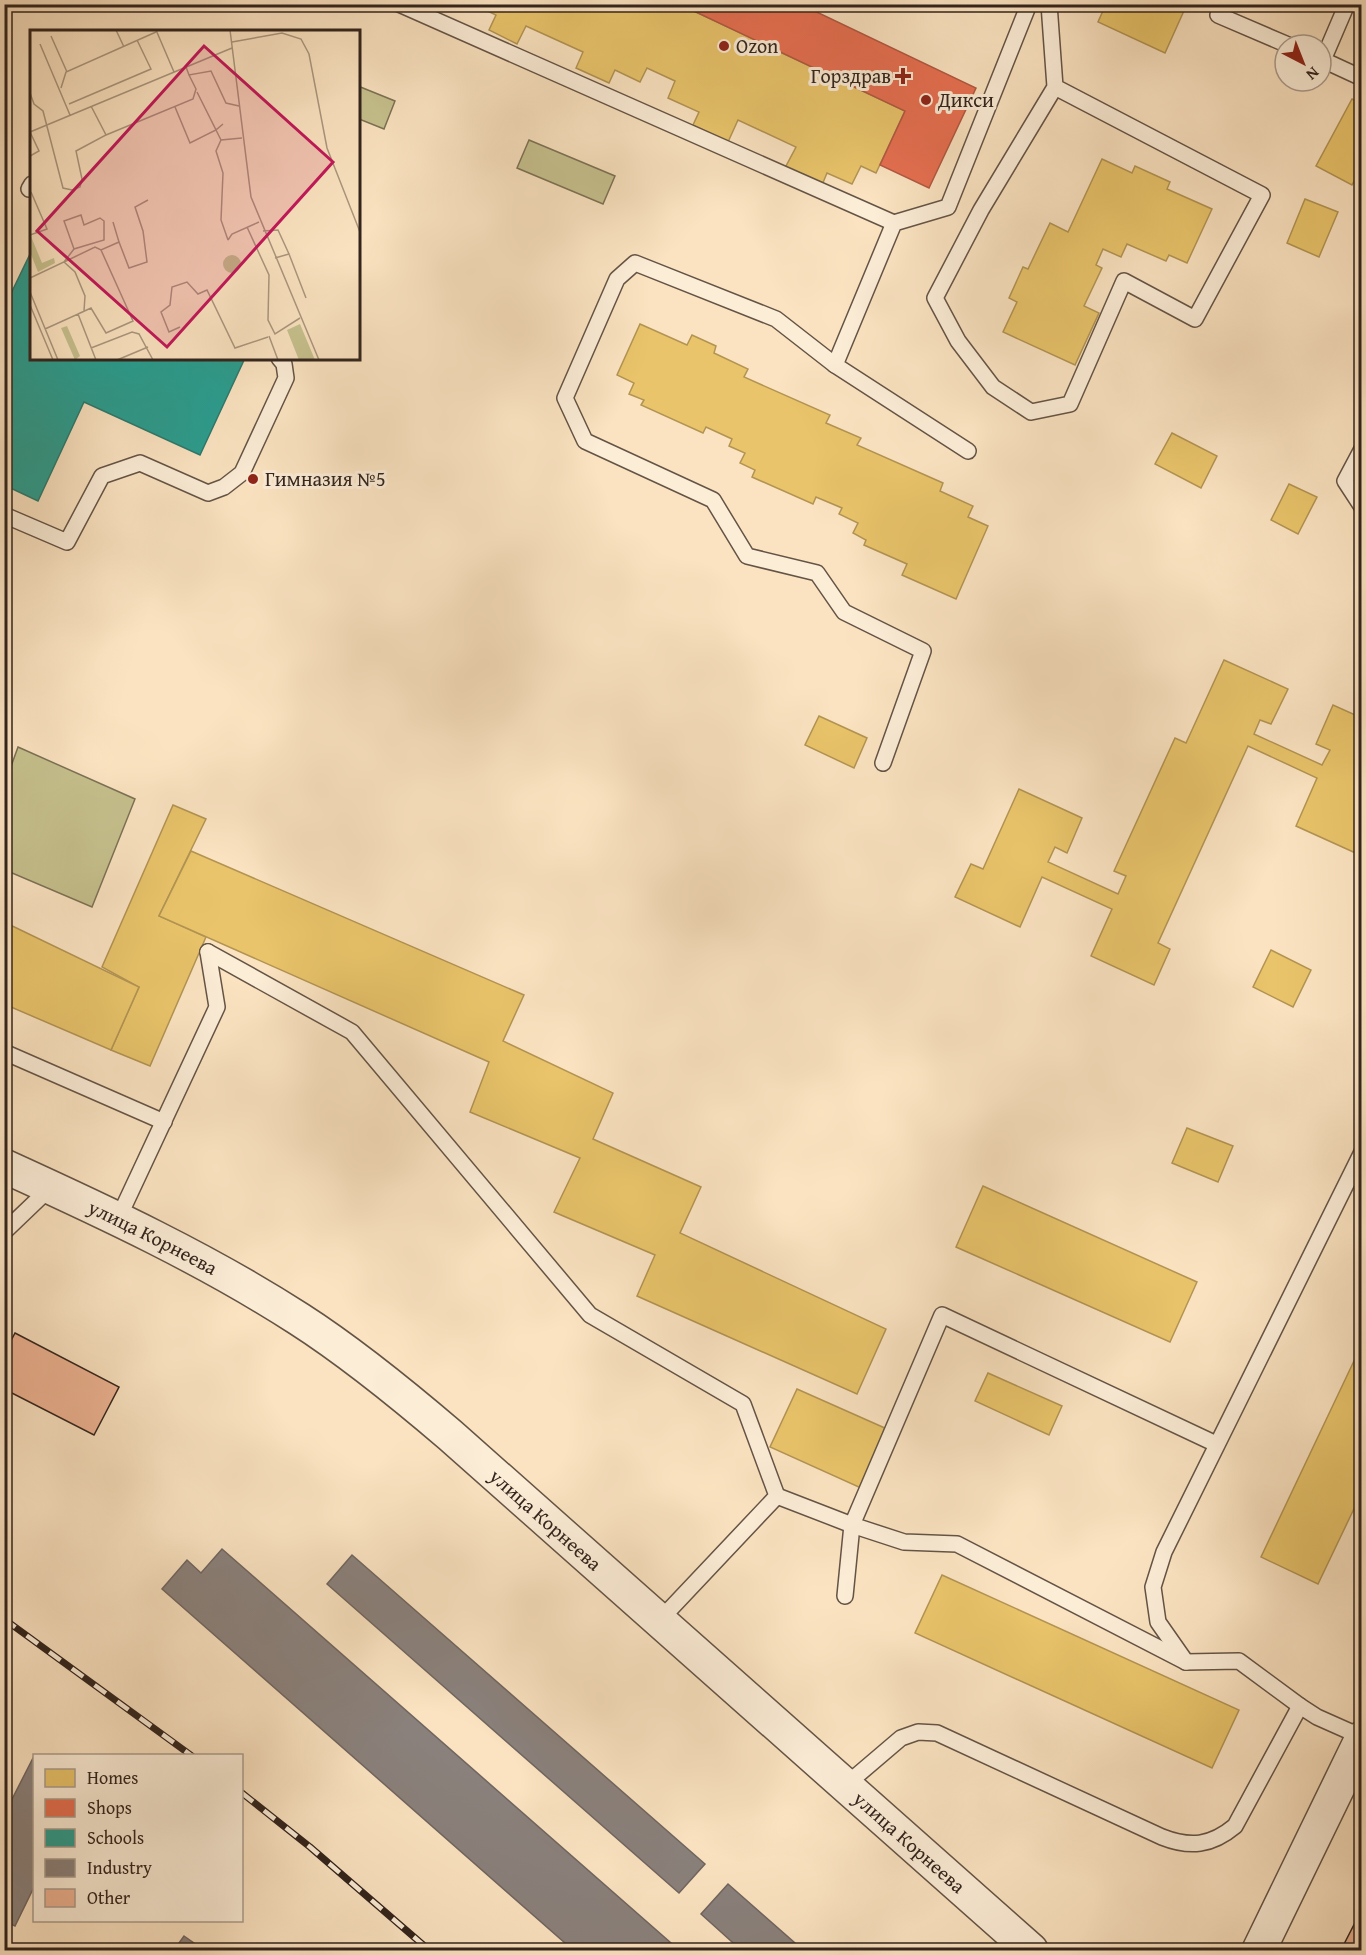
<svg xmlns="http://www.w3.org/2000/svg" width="1366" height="1955" font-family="'Gentium Book Plus',serif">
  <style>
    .green { fill: #c6c18e; stroke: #7c7256; stroke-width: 1.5 }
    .homes { fill: #e9c46a; stroke: #b29453; stroke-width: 1.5 }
    .shops { fill: #e76f51; stroke: #b15841; stroke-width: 1.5 }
    .schools { fill: #2a9d8f; stroke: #2c796d; stroke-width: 1.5 }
    .industry { fill: #8a817c; stroke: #706560; stroke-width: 1.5 }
    .building { fill: #eeb392; stroke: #32241d; stroke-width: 1.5 }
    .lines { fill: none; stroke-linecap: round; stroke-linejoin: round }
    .service-casing { stroke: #645446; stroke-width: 18 }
    .tertiary-casing { stroke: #645446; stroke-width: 36 }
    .service { stroke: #fcedd7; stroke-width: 15 }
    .tertiary { stroke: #fcedd7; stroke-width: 33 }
    .rail-casing { stroke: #32241d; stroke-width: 7 }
    .rail { stroke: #fcedd7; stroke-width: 4.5; stroke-dasharray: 14; stroke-linecap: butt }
    .poi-dot { fill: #8f2418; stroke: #fcedd7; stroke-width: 2 }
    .labels { text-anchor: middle; stroke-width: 6; stroke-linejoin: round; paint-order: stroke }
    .poi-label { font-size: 20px; fill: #32241d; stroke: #fcedd7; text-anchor: start }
    .street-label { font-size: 20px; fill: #32241d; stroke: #fcedd7 }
    .inset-road { fill: none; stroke: #ab977f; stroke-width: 1.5 }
    .view { fill: #c2185b; fill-opacity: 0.15; stroke: #c2185b; stroke-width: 3 }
    .inset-edge { fill: none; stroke: #32241d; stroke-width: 3 }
  </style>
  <rect width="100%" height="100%" fill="#fbe3c1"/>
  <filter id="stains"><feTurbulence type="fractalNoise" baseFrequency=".00333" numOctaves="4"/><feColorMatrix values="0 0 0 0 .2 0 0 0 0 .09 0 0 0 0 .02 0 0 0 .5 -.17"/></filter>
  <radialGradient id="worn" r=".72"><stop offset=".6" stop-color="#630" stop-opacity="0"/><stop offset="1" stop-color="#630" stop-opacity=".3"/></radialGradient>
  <g class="green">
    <path d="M358,86L395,101L384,129L359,119Z"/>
    <path d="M529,140L615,176L603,204L517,168Z"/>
    <path d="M18,747L135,799L92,907L5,870V783Z"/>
  </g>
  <g class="homes">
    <path d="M473,4H679L905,111L876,173L861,166L852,184L827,173L822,185L785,168L796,147L738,120L728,142L693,125L699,112L668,98L675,81L647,68L640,82L615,70L609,83L576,68L583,52L526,26L517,44L489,30L496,15Z"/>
    <path d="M1106,4H1187L1165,53L1098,22Z"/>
    <path d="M1352,99L1362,104V168L1352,185L1316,166Z"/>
    <path d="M1102,159L1132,173L1135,166L1170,182L1167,189L1212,209L1187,263L1169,255L1166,261L1127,244L1121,257L1103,249L1096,265L1102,268L1084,306L1099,313L1075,365L1003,332L1017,302L1009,298L1023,267L1028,269L1050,223L1068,232Z"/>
    <path d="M1305,199L1338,212L1319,257L1287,243Z"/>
    <path d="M640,324L687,345L692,335L716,346L714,353L748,369L744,377L830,415L826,423L861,438L857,445L943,483L940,491L973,506L968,517L988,526L956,599L902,575L907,564L864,545L866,540L853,533L858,523L839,514L842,508L816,497L813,504L752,477L755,470L740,463L745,453L729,446L732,439L706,427L703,433L641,405L644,400L629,394L634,383L617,375Z"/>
    <path d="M1172,433L1217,456L1201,488L1155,464Z"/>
    <path d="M1289,484L1317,497L1298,534L1271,520Z"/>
    <path d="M1224,660L1288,689L1271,724L1260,720L1254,734L1322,765L1330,750L1316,744L1333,705L1362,718L1360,855L1296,826L1317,778L1248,746L1158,943L1170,949L1154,985L1091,956L1112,909L1042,877L1020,927L955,897L971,864L983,869L1019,789L1082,818L1067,853L1055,847L1048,862L1118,894L1126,876L1114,871L1175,738L1186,743Z"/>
    <path d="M819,716L867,738L854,768L805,745Z"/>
    <path d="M173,805L206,819L159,916L206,937L150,1066L111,1050L139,987L102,967Z"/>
    <path d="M191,851L524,995L503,1041L613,1093L593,1139L701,1187L680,1233L886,1329L857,1394L637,1296L655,1255L554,1212L580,1158L470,1112L489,1062L159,916Z"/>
    <path d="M4,922L139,987L111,1050L4,1004Z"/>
    <path d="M1271,950L1311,970L1293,1007L1253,987Z"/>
    <path d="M1187,1128L1233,1146L1218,1182L1172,1163Z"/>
    <path d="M983,1186L1197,1282L1170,1342L956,1247Z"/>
    <path d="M1362,1344V1492L1318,1584L1261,1557Z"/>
    <path d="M988,1373L1062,1406L1049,1435L975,1401Z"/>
    <path d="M797,1389L887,1429L861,1488L770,1447Z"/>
    <path d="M942,1575L1239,1710L1212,1768L915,1633Z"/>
  </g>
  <path class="shops" d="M679,4H800L976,88L929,188L880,165L905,111Z"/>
  <path class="schools" d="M32,250V358H245L200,455L84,402L38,501L4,485V308Z"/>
  <g class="industry">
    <path d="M222,1549L679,1950H573L162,1589L187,1560L201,1573Z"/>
    <path d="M352,1555L705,1864L679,1893L327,1584Z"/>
    <path d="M34,1756V1887L15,1926L4,1921V1815Z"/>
    <path d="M728,1884L803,1950H741L701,1914Z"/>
    <path d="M184,1936L204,1950H174Z"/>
  </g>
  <g class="building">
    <path d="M15,1333L119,1387L94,1435L4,1389V1354Z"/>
    <path d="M1362,1909V1950H1341Z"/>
  </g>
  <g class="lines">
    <defs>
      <g id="service">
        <path d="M399,4L894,223"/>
        <path d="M1049,4L1055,87L981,210L935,298L958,341L993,387L1031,412L1070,404L1124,281L1195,319L1262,195L1055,87"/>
        <path d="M1347,4L1323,60L1362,78"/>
        <path d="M1218,15L1288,45"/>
        <path d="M29,189L32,184"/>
        <path d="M835,365L776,319L635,263L617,279L565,398L585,441L713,500L747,556L817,573L844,612L923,651L883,763"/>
        <path d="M1362,449L1345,481L1362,507"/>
        <path d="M968,451L835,365L894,223L948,207L1029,4"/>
        <path d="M4,515L67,542L102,476L140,463L208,493L224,487L242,473L286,378L284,364L279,358"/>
        <path d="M208,952L352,1032L590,1315L743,1404L777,1496L659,1621"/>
        <path d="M4,1052L164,1122"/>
        <path d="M118,1219L217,1007L208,952"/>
        <path d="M4,1232L51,1187"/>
        <path d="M777,1496L852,1525L845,1596"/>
        <path d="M1186,1662L957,1544L904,1542L852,1525L942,1315L1216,1444"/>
        <path d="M1300,1706L1239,1661L1186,1662L1158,1622L1153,1587L1164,1552L1362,1152"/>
        <path d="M847,1784L901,1738L918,1732L937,1733L1162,1837C1190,1848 1211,1846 1235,1826L1300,1706L1317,1717L1362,1737"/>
      </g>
      <g id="tertiary">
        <path id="s1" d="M4,1166C105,1212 206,1259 299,1319C352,1353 402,1394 450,1435L1031,1950"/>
        <path d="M1259,1950L1362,1738"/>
      </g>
    </defs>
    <use href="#service" class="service-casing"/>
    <use href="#tertiary" class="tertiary-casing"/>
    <use href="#service" class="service"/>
    <use href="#tertiary" class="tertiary"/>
    <defs>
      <g id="rail">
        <path d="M4,1619L192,1756"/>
        <path d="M242,1793L310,1847L429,1950"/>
      </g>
    </defs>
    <use href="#rail" class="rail-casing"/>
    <use href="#rail" class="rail"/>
  </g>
  <g class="poi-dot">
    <circle cx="724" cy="46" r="6"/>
    <path d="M900 67h6v6h6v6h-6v6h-6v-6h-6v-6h6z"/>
    <circle cx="926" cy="100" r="6"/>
    <circle cx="253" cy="479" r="6"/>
  </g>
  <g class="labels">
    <g class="poi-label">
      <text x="736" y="53">Ozon</text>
      <text x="891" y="83" text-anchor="end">Горздрав</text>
      <text x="938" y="107">Дикси</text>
      <text x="265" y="486">Гимназия №5</text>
    </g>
    <g class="street-label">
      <text dy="7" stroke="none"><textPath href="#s1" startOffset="165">улица Корнеева</textPath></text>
      <text dy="7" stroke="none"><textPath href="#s1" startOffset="651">улица Корнеева</textPath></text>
      <text dy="7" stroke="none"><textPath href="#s1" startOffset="1137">улица Корнеева</textPath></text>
    </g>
  </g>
  <g transform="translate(30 30)">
    <rect width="330" height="330" fill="#fbe3c1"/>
    <path d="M0,204L12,233L24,228L25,233L8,242L0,222ZM193 234a9 9 0 1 1 18 0a9 9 0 1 1-18 0ZM270,294L285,330H269L257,300ZM37,296L50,326L45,330L31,298Z" fill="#c6c18e"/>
    <path class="inset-road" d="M86,0L94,17M126,0L144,42M200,0L221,167L289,330M21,6L37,42M202,12L252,3L271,9L279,24L297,118L330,202M10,14L40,85M156,37L159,45L181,41L196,73L209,76M31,58L36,42L126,2M0,63L4,74L13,81L33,158L42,160L50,157L52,149L46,121L76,105L61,76M39,74L121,39L107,10M145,77L160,113L186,100L167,62M0,102L202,18M76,105L163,69L166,59L159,45M191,110L186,100L193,94M0,126L9,121L0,102M217,197L239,245L238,290L245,304L270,288M233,201L248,200L259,224L245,228M0,205L17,199L1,162M198,210L191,190L193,143L186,121L191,110L212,108M198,210L202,204L229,192M89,212L99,238L117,232L113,201L105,177L118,170M259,224L276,268M0,248L34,232L44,219L74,210V191L70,188L54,195L51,185L34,191L44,219M0,262L28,330M0,275L23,330M54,281L55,266L45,242L34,232L65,217L71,220L89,212L83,192M48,284L61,278L76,303L103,291L71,220M150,297L139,302L131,282L140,275L142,257L157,252L168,264L177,260L205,318L238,307M15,299L48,284L66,330M239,306L248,330M61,318L102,302L109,304L123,330M87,330L118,317"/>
    <path class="view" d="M174,16L303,132L137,317L7,201Z"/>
    <rect width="330" height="330" class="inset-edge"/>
  </g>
  <rect width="1366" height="1955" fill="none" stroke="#fbe3c1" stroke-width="24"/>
  <rect x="6" y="6" width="1354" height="1943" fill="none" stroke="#32241d" stroke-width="3"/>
  <rect x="12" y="12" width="1342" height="1931" fill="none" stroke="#32241d" stroke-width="1.5"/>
  <rect x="33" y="1754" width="210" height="168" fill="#fcedd7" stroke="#ab9d8d" stroke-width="1.5"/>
  <rect x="45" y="1769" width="30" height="18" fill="#e9c46a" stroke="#ab9d8d" stroke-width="1.5"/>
  <text x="87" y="1784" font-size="18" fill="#32241d">Homes</text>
  <rect x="45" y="1799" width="30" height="18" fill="#e76f51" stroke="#ab9d8d" stroke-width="1.5"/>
  <text x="87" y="1814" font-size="18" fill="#32241d">Shops</text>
  <rect x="45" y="1829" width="30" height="18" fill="#2a9d8f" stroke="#ab9d8d" stroke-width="1.5"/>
  <text x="87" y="1844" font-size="18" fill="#32241d">Schools</text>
  <rect x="45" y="1859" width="30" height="18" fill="#8a817c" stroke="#ab9d8d" stroke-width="1.5"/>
  <text x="87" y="1874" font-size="18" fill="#32241d">Industry</text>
  <rect x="45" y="1889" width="30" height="18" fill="#eeb392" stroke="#ab9d8d" stroke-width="1.5"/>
  <text x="87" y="1904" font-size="18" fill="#32241d">Other</text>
  <g transform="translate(1303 63) rotate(138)"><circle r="28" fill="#fcedd7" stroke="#ab9d8d" stroke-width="1.5"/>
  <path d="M0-4.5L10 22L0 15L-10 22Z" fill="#8f2418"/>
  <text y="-9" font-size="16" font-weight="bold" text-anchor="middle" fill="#32241d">N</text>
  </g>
  <rect width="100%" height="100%" filter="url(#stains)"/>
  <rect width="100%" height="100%" fill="url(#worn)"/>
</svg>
